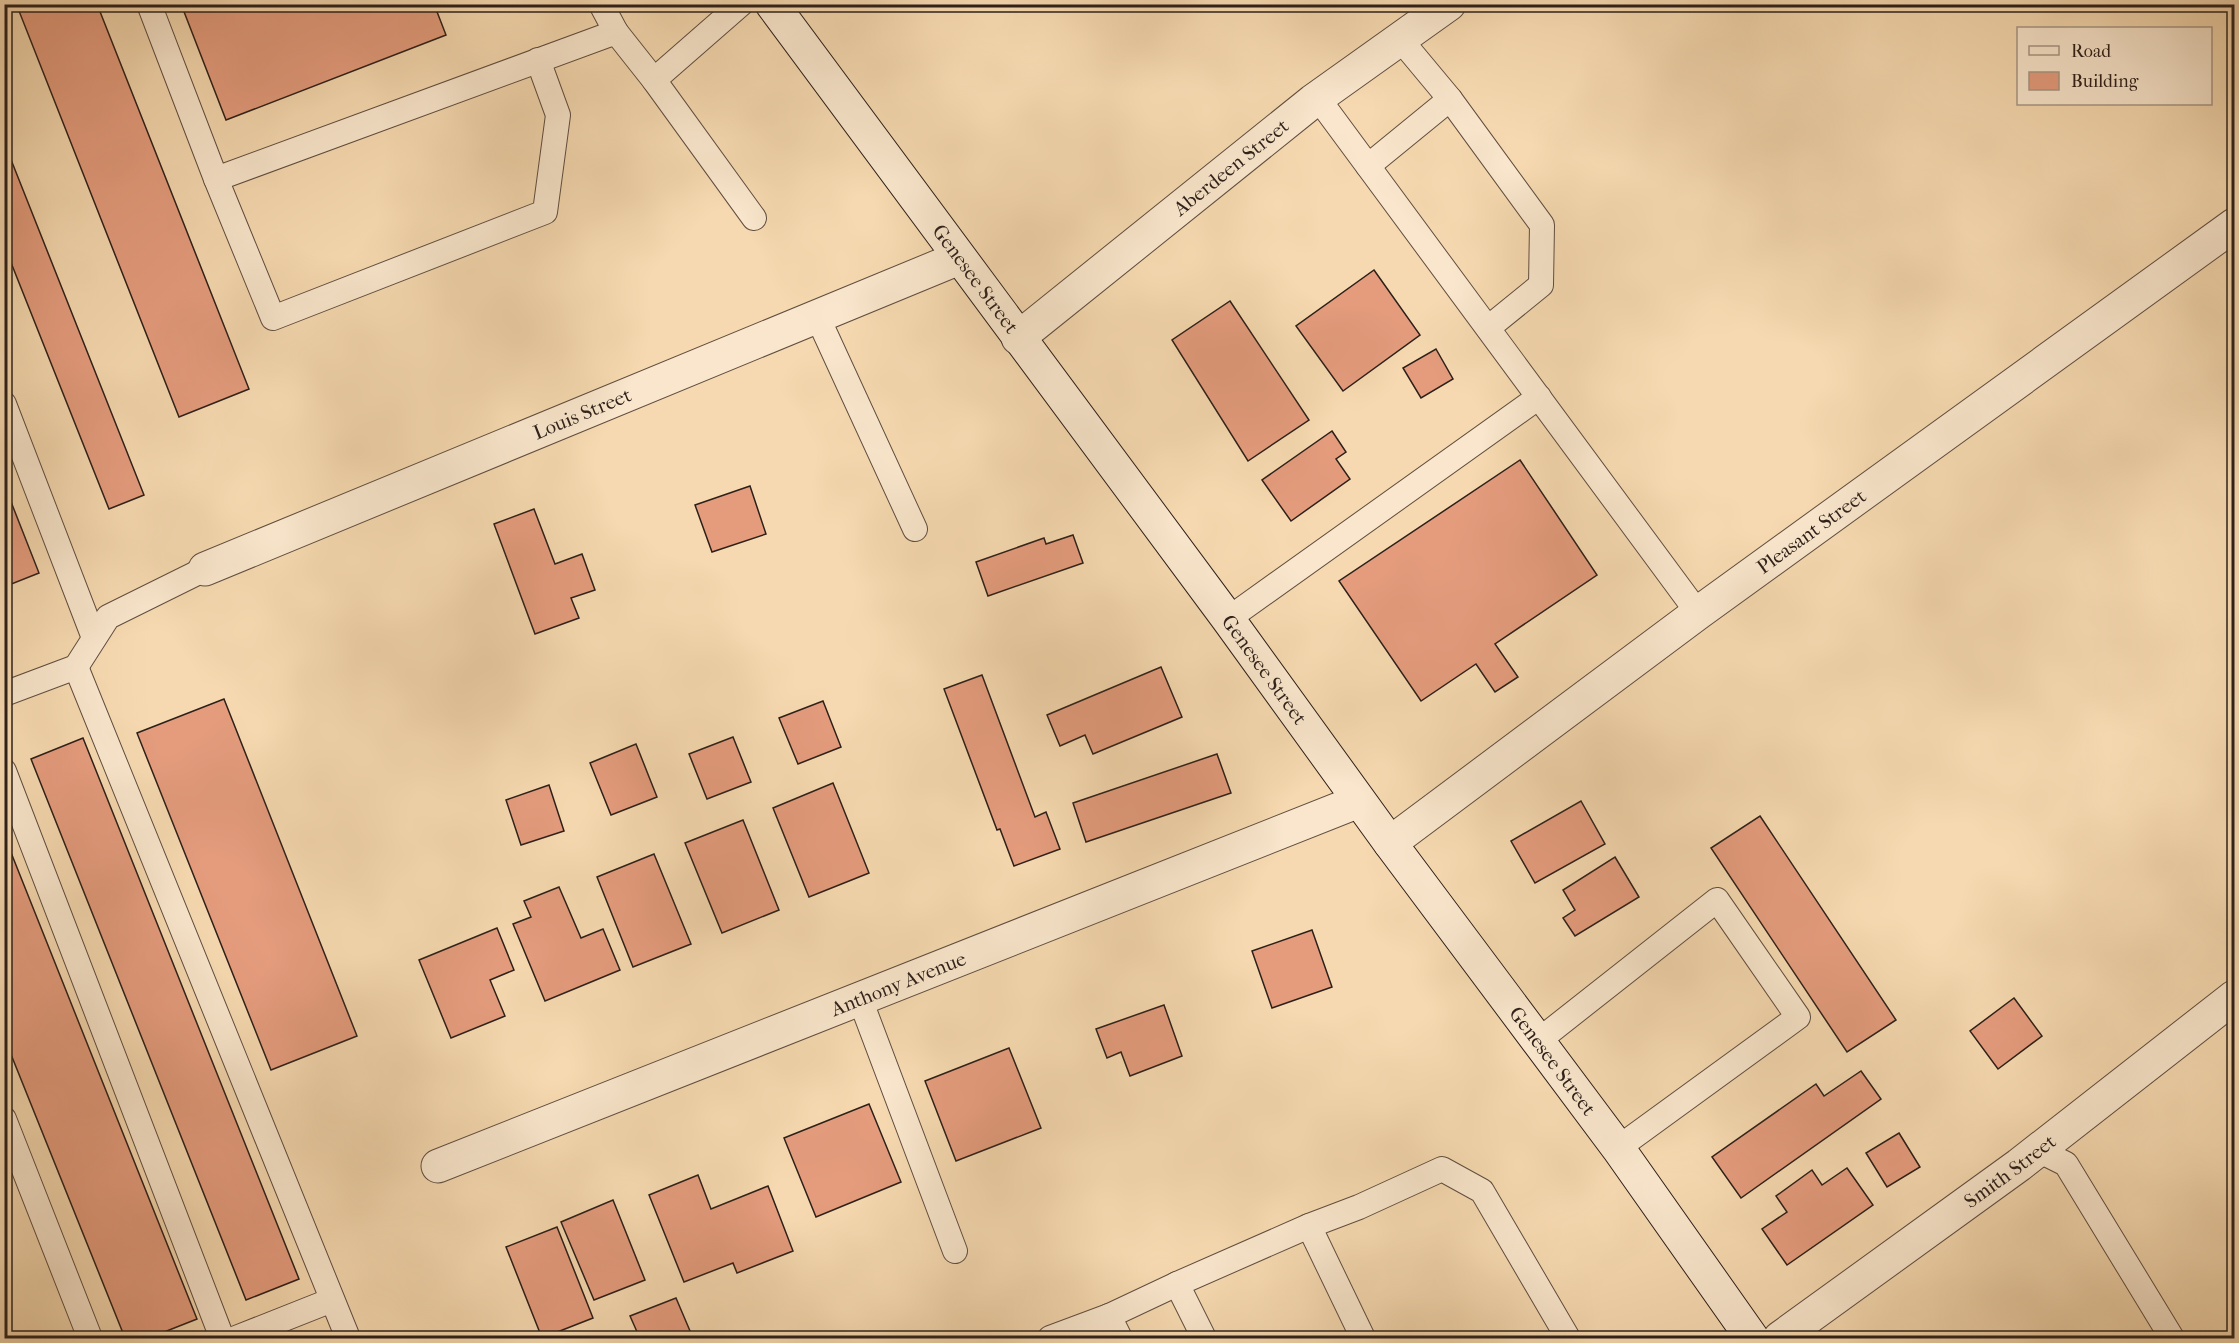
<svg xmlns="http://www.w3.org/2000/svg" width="2239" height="1343" font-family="'IM FELL French Canon',serif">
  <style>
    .building { fill: #e49c7d; stroke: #2d201a; stroke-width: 1.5 }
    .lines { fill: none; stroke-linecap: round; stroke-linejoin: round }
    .lane-casing { stroke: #5f4e40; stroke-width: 26 }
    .street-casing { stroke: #5f4e40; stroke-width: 35 }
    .secondary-casing { stroke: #2d201a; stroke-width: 35 }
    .lane { stroke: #f9e6cc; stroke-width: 24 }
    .street { stroke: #f9e6cc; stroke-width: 33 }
    .secondary { stroke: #f9e6cc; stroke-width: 33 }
    .labels { text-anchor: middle; stroke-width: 4.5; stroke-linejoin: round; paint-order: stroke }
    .street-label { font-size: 20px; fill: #2d201a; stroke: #f9e6cc }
  </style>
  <rect width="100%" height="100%" fill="#f6d9b0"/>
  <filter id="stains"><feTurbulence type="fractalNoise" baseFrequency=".00333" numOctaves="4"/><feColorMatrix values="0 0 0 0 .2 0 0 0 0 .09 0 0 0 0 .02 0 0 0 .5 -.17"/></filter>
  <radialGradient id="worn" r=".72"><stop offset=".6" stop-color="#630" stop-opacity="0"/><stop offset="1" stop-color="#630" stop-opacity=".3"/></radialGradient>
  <g class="building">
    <path d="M35,4H97L249,389L179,417L19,11Z"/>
    <path d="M181,4H434L446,35L226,120Z"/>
    <path d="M4,142L144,495L109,509L4,245Z"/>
    <path d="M1374,270L1420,335L1343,391L1296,326Z"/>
    <path d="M1230,301L1309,420L1248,461L1172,340Z"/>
    <path d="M1436,349L1453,379L1421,398L1403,368Z"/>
    <path d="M1332,431L1346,452L1336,459L1350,479L1291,521L1262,480Z"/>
    <path d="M1520,460L1597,575L1495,644L1518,677L1495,692L1476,664L1421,701L1339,581Z"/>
    <path d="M4,484L39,573L4,587Z"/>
    <path d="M750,486L766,534L712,552L695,505Z"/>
    <path d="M534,509L555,564L582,554L595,590L571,598L579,618L535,634L494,524Z"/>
    <path d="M1073,535L1083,563L988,596L976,562L1044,538L1046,544Z"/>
    <path d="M1161,667L1182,717L1093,754L1085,735L1060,746L1047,715Z"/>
    <path d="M982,675L1035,817L1046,812L1060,849L1014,866L1000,829L997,830L944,689Z"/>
    <path d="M224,699L357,1036L271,1070L137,733Z"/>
    <path d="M823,701L841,747L798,764L779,718Z"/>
    <path d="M733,737L751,782L707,799L689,754Z"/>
    <path d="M83,738L299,1279L246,1300L31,759Z"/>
    <path d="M636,744L657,797L611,815L590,763Z"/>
    <path d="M1217,754L1231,793L1086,842L1073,803Z"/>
    <path d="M833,783L869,873L809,897L773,808Z"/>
    <path d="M549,785L564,831L521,845L506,800Z"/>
    <path d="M1581,801L1605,844L1535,883L1511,841Z"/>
    <path d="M1760,816L1896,1020L1847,1052L1711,848Z"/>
    <path d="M743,820L779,910L722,933L685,843Z"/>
    <path d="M4,835L197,1319L149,1338H125L4,1037Z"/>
    <path d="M654,854L691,944L633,967L597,877Z"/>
    <path d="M1615,857L1639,897L1575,936L1563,918L1575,910L1563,890Z"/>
    <path d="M559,887L581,938L603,929L620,970L545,1001L513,924L531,917L524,901Z"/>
    <path d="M497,928L514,970L490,980L505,1016L451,1038L419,960Z"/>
    <path d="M1312,930L1332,987L1272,1008L1252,951Z"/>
    <path d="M2014,998L2042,1036L1998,1069L1970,1031Z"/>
    <path d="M1164,1005L1182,1056L1130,1076L1121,1052L1107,1058L1096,1029Z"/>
    <path d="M1009,1048L1041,1128L956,1161L925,1081Z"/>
    <path d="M1861,1071L1881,1099L1741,1198L1712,1157L1816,1084L1824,1096Z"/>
    <path d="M869,1104L901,1182L816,1217L784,1138Z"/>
    <path d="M1899,1133L1920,1167L1887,1187L1866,1153Z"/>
    <path d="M1847,1168L1873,1205L1787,1265L1762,1229L1787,1212L1776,1196L1812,1170L1822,1185Z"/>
    <path d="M698,1175L711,1209L768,1186L793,1251L737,1273L733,1263L684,1282L649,1195Z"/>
    <path d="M613,1200L645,1280L594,1300L561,1222Z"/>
    <path d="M557,1227L593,1318L542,1338L506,1247Z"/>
    <path d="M676,1298L693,1338H628L638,1334L630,1316Z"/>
  </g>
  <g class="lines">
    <defs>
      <g id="lane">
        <path d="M149,4L216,179L616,32L654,80"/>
        <path d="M601,4L616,32"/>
        <path d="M741,4L654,80L754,218"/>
        <path d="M1317,97L1698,613"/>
        <path d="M1450,99L1542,225L1541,285L1488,328"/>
        <path d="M1368,166L1450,99L1400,39"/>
        <path d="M216,179L273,318L545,212L558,115L538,60"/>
        <path d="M818,318L915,529"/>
        <path d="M4,404L94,638"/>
        <path d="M1228,619L1539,397"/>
        <path d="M76,667L348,1338"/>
        <path d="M4,694L76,667L108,617L205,569"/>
        <path d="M4,771L222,1338"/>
        <path d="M860,999L955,1251"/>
        <path d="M1538,1041L1717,900L1798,1017L1618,1148"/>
        <path d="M4,1119L90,1338"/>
        <path d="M2038,1150L2066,1164L2172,1338"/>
        <path d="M1309,1226L1363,1338"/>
        <path d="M1177,1284L1204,1338"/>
        <path d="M1109,1316L1120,1338"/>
        <path d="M236,1338L332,1300"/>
        <path d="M1050,1338L1109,1316L1177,1284L1309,1226L1359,1207L1442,1169L1482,1191L1568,1338"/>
      </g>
      <g id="street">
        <path id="s1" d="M1018,338L1313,101L1449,4"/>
        <path id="s2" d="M205,569L959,258"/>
        <path id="s3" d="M1390,843L1698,613L2234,225"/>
        <path id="s4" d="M438,1166L1359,801"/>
        <path id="s5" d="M1780,1338L2019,1165L2234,997"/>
      </g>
      <g id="secondary">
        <path id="s6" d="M772,4L1228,619L1390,843L1618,1148L1752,1338"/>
      </g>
    </defs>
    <use href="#lane" class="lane-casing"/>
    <use href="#street" class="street-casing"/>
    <use href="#secondary" class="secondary-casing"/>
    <use href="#lane" class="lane"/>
    <use href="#street" class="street"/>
    <use href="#secondary" class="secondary"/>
  </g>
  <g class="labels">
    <g class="street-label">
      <text dy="7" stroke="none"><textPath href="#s1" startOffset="273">Aberdeen Street</textPath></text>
      <text dy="7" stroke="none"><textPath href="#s6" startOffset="342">Genesee Street</textPath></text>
      <text dy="7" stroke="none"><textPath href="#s2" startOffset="408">Louis Street</textPath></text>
      <text dy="7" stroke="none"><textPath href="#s3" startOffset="524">Pleasant Street</textPath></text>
      <text dy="7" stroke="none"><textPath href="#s6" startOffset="828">Genesee Street</textPath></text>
      <text dy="7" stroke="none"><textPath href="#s4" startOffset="495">Anthony Avenue</textPath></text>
      <text dy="7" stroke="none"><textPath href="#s6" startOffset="1314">Genesee Street</textPath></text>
      <text dy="7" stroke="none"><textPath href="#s5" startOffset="284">Smith Street</textPath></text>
    </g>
  </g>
  <rect width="2239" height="1343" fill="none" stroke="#f6d9b0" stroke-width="24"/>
  <rect x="6" y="6" width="2227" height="1331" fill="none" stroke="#2d201a" stroke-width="3"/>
  <rect x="12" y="12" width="2215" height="1319" fill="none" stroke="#2d201a" stroke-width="1.5"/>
  <rect x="2017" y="27" width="195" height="78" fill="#f9e6cc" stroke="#a79785" stroke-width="1.5"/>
  <rect x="2029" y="46" width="30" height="9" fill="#f9e6cc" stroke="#a79785" stroke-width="1.5"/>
  <text x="2071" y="57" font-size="18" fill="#2d201a">Road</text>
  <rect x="2029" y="72" width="30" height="18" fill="#e49c7d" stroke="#a79785" stroke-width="1.5"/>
  <text x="2071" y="87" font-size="18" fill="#2d201a">Building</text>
  <rect width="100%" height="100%" filter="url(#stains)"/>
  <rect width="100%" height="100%" fill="url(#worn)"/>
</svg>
